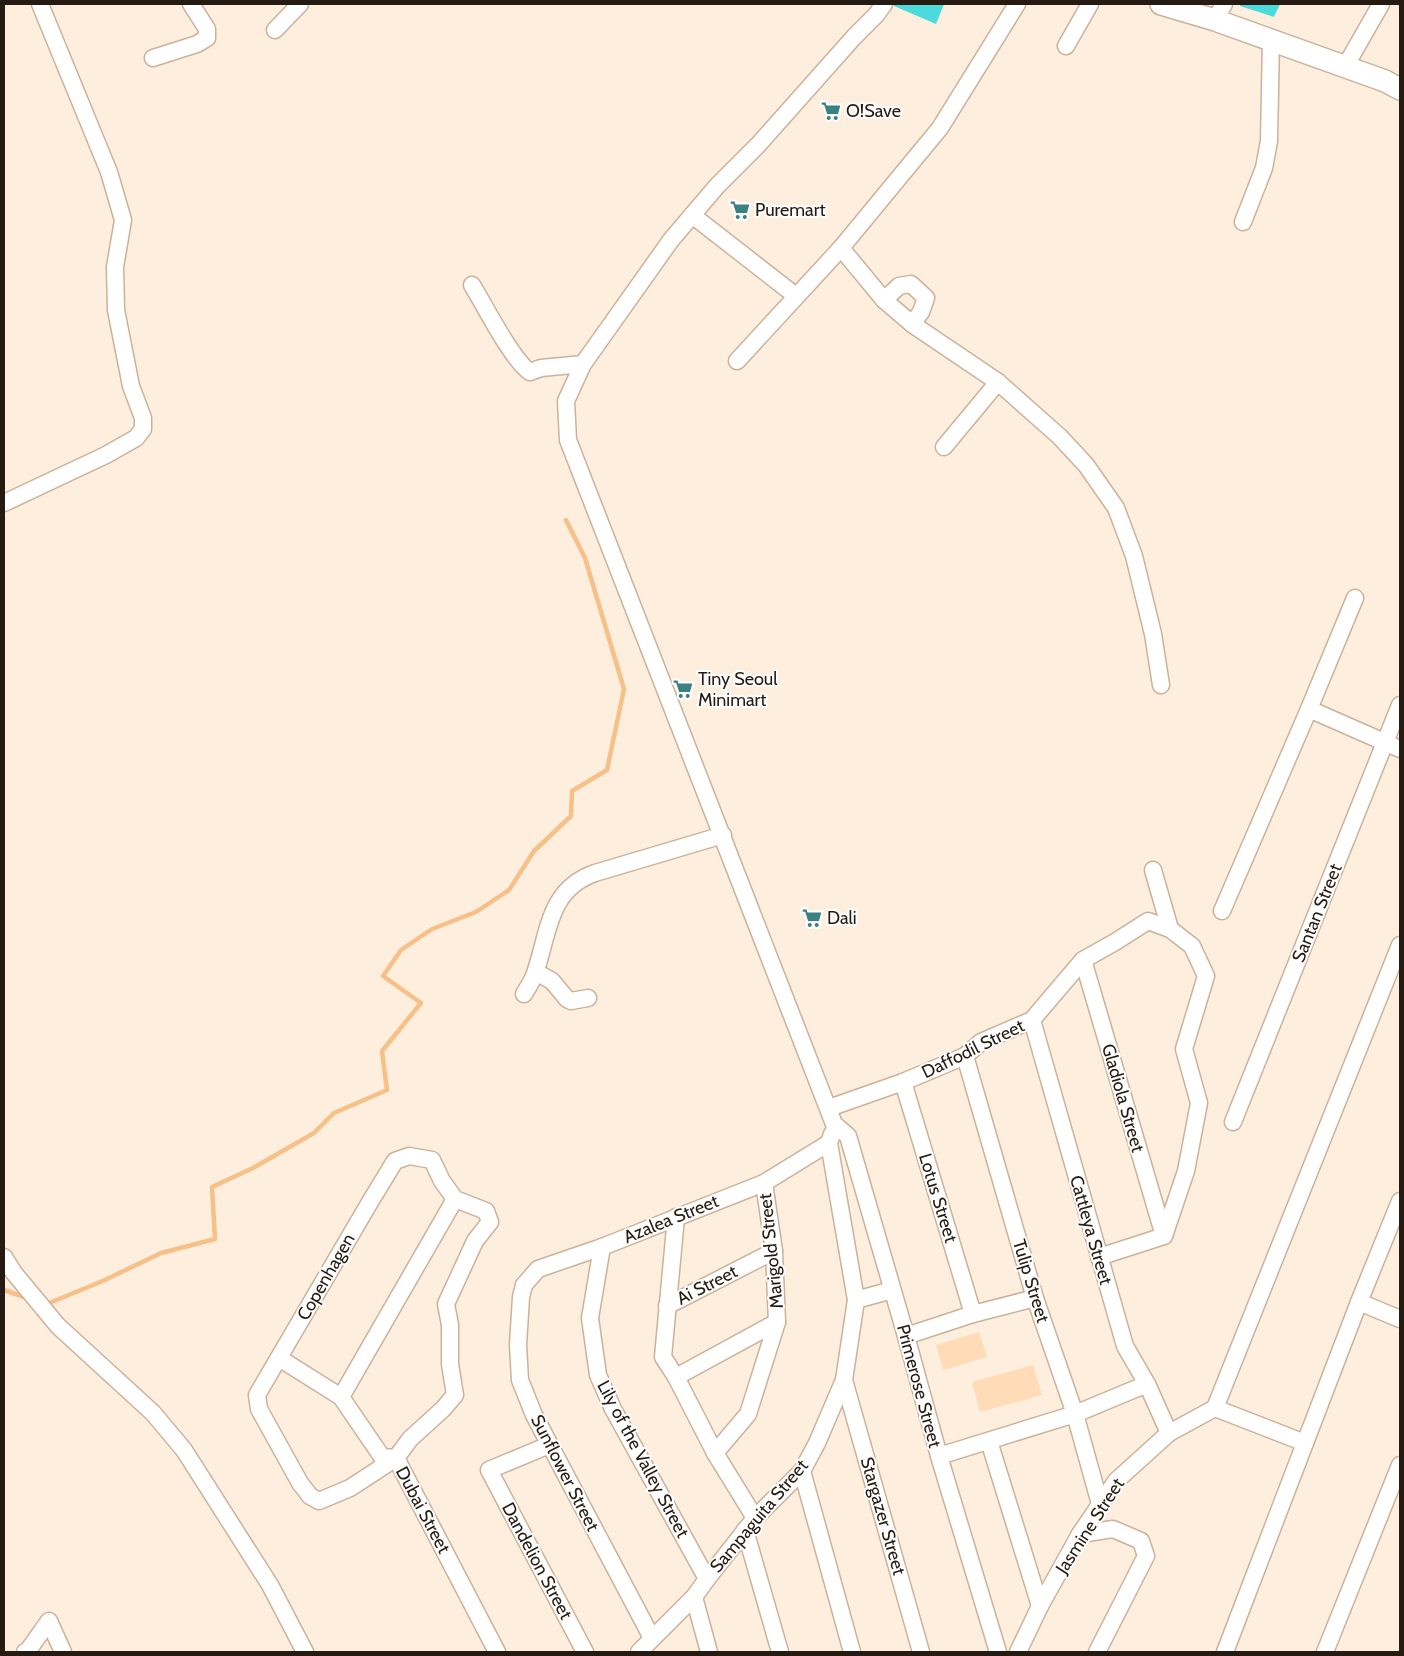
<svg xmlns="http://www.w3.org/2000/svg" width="1404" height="1656" font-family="Cabin,sans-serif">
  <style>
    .green { fill: #ffdbb8 }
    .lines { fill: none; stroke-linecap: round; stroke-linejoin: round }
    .stream { stroke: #f7c088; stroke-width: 4.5 }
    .building { fill: #4cdbdc }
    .minor-casing { stroke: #cbb29a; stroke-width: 19 }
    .major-casing { stroke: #cbb29a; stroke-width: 24 }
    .minor { stroke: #fff; stroke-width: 16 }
    .major { stroke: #fff; stroke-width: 21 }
    .labels { text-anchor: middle; stroke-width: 4; stroke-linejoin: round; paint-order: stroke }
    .poi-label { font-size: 18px; fill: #251b12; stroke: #fff; text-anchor: start }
    .street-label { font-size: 18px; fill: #251b12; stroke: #fff }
  </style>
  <rect width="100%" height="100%" fill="#feeede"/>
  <g class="green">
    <path d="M979,1332L987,1357L943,1370L936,1345Z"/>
    <path d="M1033,1365L1042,1395L980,1412L972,1382Z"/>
  </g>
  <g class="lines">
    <g class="stream">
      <path d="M4,1290L27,1298"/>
      <path d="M44,1303L47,1304L105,1280L161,1253L215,1239L212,1187L253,1168L314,1133L334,1113L387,1090L382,1051L421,1003L383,976L401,950L432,929L476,912L509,890L534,851L571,816L572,791L607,770L624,689L585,558L566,520"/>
    </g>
  </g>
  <g class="building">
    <path d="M894,4H944L936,24L894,6Z"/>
    <path d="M1240,4H1280L1274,17L1240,6Z"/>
  </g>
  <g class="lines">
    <defs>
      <g id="minor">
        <path d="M1017,4L940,128L841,248L884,300L912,324L998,382L1060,437L1086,465L1116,508L1134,556L1153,634L1161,685"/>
        <path d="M1215,20L1224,4"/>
        <path d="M275,30L300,4"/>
        <path d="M1066,46L1090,4"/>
        <path d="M153,58L197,44L207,38V29L191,4"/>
        <path d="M1345,67L1381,4"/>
        <path d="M692,215L796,296"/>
        <path d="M1243,222L1264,168L1269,141L1271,40"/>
        <path d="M472,285C485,306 512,360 530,372L541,368L583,364"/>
        <path d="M884,300L899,286L911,284L926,298L921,312L912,324"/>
        <path d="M737,361L841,248"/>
        <path d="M944,447L998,382"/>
        <path d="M4,503L106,455L136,438L143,429V418L131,386L116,310L115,267L123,220L109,172L40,4"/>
        <path d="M1309,709L1400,749"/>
        <path d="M1153,870L1170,929"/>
        <path d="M1222,911L1309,709L1355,598"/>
        <path d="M1083,960L1164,1236"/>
        <path d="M536,972L552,981L567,999L571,1001L588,998"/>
        <path d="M524,994C528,987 534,979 536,970C549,931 549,889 595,873L723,835"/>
        <path d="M1032,1020L1125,1346L1147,1384L1169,1433"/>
        <path d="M965,1056L1035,1298L1075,1414L1100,1504"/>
        <path d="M903,1082L973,1314"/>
        <path d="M829,1108L903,1082L965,1056L981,1042L1032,1020L1083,960L1115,942L1148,921L1170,929L1192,946L1206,976L1184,1049L1199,1103L1186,1171L1164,1236L1099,1257"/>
        <path d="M1233,1122L1400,705"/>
        <path d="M834,1124L568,440L566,401L583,364L671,240L717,186L758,145L854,37L876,15L884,4"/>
        <path d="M834,1124L848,1136L906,1336L939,1456L998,1652"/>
        <path d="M409,1156L432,1160L442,1181L455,1199L486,1211L490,1222L475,1241L446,1304L450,1325V1364L455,1395L443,1409L410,1439L396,1458L350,1488L319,1501L310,1496L300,1483L259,1409L257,1395L370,1202L395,1161Z"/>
        <path d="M676,1217L663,1357L676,1377L715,1453L755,1518"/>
        <path d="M602,1247L590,1318L598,1375L613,1409L707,1579"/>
        <path d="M4,1257L14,1273L58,1326L153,1413L184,1450L270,1585L305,1652"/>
        <path d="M856,1300L892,1290"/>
        <path d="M1359,1302L1400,1319"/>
        <path d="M667,1306L774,1251"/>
        <path d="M906,1336L973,1314L1035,1298"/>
        <path d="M279,1358L341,1397L382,1457L396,1458"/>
        <path d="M676,1377L777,1322"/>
        <path d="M844,1380L921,1652"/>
        <path d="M341,1397L455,1199"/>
        <path d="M1215,1408L1400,945"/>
        <path d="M1215,1408L1305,1443"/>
        <path d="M989,1441L1040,1606"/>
        <path d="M549,1445L489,1470L585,1652"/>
        <path d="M715,1453L748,1414L777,1322L774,1251L764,1183"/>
        <path d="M939,1456L1075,1414L1147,1384"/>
        <path d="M396,1458L497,1652"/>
        <path d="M802,1471L852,1652"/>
        <path d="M745,1530L780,1652"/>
        <path d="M1080,1534L1113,1529L1141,1541L1146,1556L1097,1652"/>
        <path d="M694,1597L709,1652"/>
        <path d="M652,1638L534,1415L520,1380L518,1345L521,1297L524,1285L538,1269L602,1247L764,1183L829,1143"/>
        <path d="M25,1652H27L49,1621L63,1652"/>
        <path d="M639,1652L694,1597L707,1579L755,1518L802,1471L817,1443L844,1380L856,1300L829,1143L832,1134"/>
        <path d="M1018,1652L1040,1606L1080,1534L1116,1481L1169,1433L1215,1408"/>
        <path d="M1225,1652L1359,1302L1400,1201"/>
        <path d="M1325,1652L1400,1465"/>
      </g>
      <path id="major" d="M1161,4L1215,20L1385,81L1400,89"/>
    </defs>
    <use href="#minor" class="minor-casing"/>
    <use href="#major" class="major-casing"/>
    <use href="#minor" class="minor"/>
    <use href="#major" class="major"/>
  </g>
  <defs>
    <symbol id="supermarket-bare" viewBox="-9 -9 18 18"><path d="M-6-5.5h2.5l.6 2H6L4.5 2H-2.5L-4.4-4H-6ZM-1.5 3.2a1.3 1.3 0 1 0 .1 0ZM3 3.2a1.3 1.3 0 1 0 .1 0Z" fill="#398182" stroke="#fff" stroke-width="2.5" paint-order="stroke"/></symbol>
  </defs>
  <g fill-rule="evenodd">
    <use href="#supermarket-bare" x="817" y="97" width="28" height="28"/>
    <use href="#supermarket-bare" x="726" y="196" width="28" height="28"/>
    <use href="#supermarket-bare" x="669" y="675" width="28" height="28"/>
    <use href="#supermarket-bare" x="798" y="904" width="28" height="28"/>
  </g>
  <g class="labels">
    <g class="poi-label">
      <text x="846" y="117">O!Save</text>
      <text x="755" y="216">Puremart</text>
      <text x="698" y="685">Tiny Seoul<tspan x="698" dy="21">Minimart</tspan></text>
      <text x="827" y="924">Dali</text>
    </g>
    <g class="street-label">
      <text transform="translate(1317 913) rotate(-68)" y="6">Santan Street</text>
      <text transform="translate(973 1049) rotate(-26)" y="6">Daffodil Street</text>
      <text transform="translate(1123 1098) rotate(74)" y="6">Gladiola Street</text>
      <text transform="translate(938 1198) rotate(73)" y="6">Lotus Street</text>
      <text transform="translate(671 1219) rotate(-22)" y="6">Azalea Street</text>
      <text transform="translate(1091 1230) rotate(74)" y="6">Cattleya Street</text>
      <text transform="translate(771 1251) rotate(-96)" y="6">Marigold Street</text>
      <text transform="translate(326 1277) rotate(-60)" y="6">Copenhagen</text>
      <text transform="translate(1031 1281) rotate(73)" y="6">Tulip Street</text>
      <text transform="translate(707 1285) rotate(-27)" y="6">Ai Street</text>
      <text transform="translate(919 1386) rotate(75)" y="6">Primerose Street</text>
      <text transform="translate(643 1459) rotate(62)" y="6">Lily of the Valley Street</text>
      <text transform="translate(565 1473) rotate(63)" y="6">Sunflower Street</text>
      <text transform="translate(423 1510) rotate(62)" y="6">Dubai Street</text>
      <text transform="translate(759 1516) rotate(-50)" y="6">Sampaguita Street</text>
      <text transform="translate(883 1516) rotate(74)" y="6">Stargazer Street</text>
      <text transform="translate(1090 1526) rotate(-57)" y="6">Jasmine Street</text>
      <text transform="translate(537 1561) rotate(62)" y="6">Dandelion Street</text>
    </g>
  </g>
  <rect width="1404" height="1656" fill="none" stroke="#251b12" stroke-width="10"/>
</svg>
